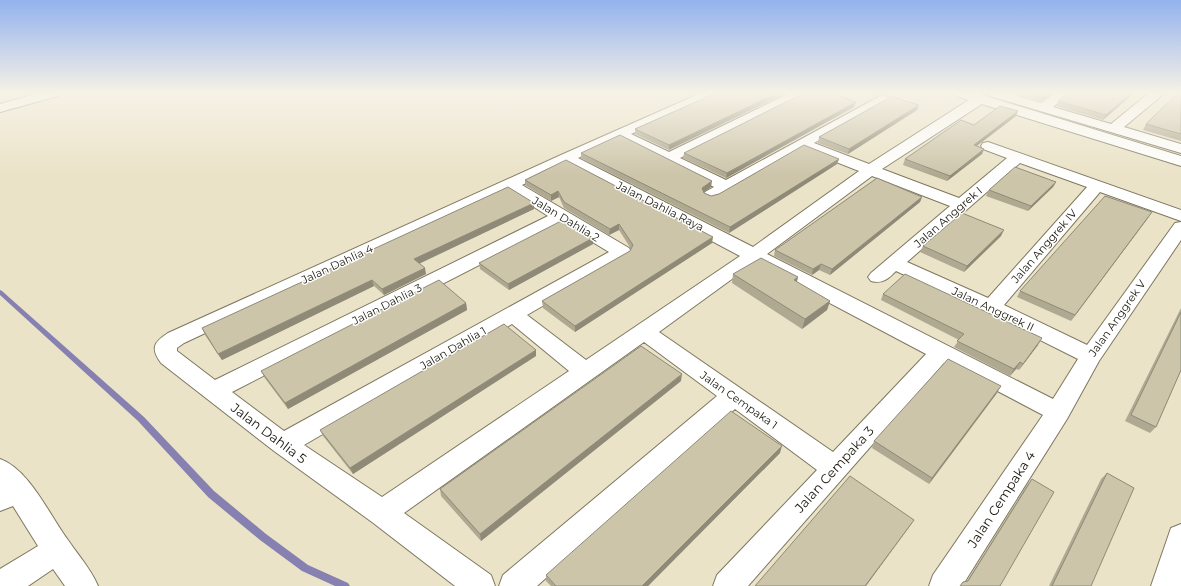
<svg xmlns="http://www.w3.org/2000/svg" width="1181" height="586" font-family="Montserrat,sans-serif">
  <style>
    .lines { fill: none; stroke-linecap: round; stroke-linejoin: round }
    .stream { fill: #8681b0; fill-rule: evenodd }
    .street-casing { stroke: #7e775f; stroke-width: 2 }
    .secondary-casing { stroke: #7e775f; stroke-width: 2 }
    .street { fill: #fff; fill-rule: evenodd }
    .secondary { fill: #fff; fill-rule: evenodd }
    .wall { fill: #afa992 }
    .shaded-wall { fill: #8f8a77 }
    .building { fill: #ccc5aa; stroke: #8f8a77 }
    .labels { text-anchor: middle; stroke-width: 3; stroke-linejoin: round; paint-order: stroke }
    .street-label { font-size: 11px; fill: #19170d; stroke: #fff }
    .near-street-label { font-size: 13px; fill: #19170d; stroke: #fff }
  </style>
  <rect width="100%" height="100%" fill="#eae3c8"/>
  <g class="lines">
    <path class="stream" d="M0,290L2,291L144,417L214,491L266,534L308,565L348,583L350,586H335L302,571L260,540L208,497L138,421L0,295Z"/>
    <defs>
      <g id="street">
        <path d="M39,93H60L58,96L0,112V104Z"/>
        <path d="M701,93H718L716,96L631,134L669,152L790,93H806L804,96L680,158L726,180L882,95L887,96L888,99L887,102L814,143L869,164L975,96H985L986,99L985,102L882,169L959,198L1007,158L983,149L981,146L983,143L988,142L1181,210V221L1100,192L1004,305L1087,345L1175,223L1181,222V240L1099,361L1067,419L962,586H929L933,575L1043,415L944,363L748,586H713L717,575L817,470L735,409L537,586H499L503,575L717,396L644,342L404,513L491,575L495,586H455L372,522L274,451L161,363C150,348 154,342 168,333L561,155ZM620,139L714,187L705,192L703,195L705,198L711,200L717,198L803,149L859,171L753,247L578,158ZM1020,163L1087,187L988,298L907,262ZM566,164L740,256L586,360L527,315L629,256L631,252L629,248L522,185ZM872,176L950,206L871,273L868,277L871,281C883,284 888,279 896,271L984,312L1078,359L1053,399L767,254ZM509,191L548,216L215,380L177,351V348L184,343ZM561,223L609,252L284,431L232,392ZM754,263L926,354L833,452L659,332ZM512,324L569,371L382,497L304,445Z"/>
        <path d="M988,93H1008L1041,103L1055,93H1069L1053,107L1111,124L1149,93H1162L1160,97L1124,127L1181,144V153L990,96Z"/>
        <path d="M0,459C29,469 50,516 68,540C78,555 91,569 98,586H65L53,569L28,586H0V569L38,546L13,506L0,511Z"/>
        <path d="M1181,524V586H1151L1171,528Z"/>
      </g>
      <path id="secondary" d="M954,93H976L1181,156V166L956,96Z"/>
    </defs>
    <use href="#street" class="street-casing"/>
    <use href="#secondary" class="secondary-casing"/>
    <use href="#street" class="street"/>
    <use href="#secondary" class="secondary"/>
  </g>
  <g class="wall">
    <path d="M716,93L669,150L635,134V129Z"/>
    <path d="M982,93H988V95Z"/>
    <path d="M1014,93H1052L1041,101Z"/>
    <path d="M1134,93L1103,120L1056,106L1058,101Z"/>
    <path d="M1181,94V141L1143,130L1146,124Z"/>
    <path d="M854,107L726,178L683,158L684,153Z"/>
    <path d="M917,110L848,154L818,143L819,137Z"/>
    <path d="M1016,116L977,146L984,149L982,154L947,181L903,165L905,159L974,125Z"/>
    <path d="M581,153L711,187L704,192V193L711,196L839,159L837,164L729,233L581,158Z"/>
    <path d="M525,180L712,243L575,332L543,308L542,301L630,251L631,249L619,230L609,235L564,208L559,197L551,201L525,185Z"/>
    <path d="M1056,182L1053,187L1028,211L986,196L989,190Z"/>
    <path d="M922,197L920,202L830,275L819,270L812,275L774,256L775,250Z"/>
    <path d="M534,203V209L419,264L426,274L384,295L374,286L222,360L205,335L202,328Z"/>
    <path d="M1148,218L1071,321L1017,297L1020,291Z"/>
    <path d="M1001,236L964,272L920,252L923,246Z"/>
    <path d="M593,238V244L509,290L480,269L479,263Z"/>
    <path d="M733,274L798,277L797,282L830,301L827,310L802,329L732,283Z"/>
    <path d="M883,294L1038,345L1019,370L1016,369L1010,376L954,347L959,340L881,300Z"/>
    <path d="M466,303L467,310L288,409L264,377L261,371Z"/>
    <path d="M1181,308V370L1156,427L1150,433L1125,421Z"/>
    <path d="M536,356L353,474L323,436L320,430Z"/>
    <path d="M681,381L481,541L441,496L440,489Z"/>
    <path d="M997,393L929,484L872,448L874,441Z"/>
    <path d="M780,453L648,586H551L546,581V575Z"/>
    <path d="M1107,473L1091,586H1049L1101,479Z"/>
    <path d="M1032,479L1000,586H960L963,582L967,581L1027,485Z"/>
  </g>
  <g class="shaded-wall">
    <path d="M777,93H786L669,150V145Z"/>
    <path d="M1048,93H1052L1041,101L1043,96Z"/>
    <path d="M1131,93H1134L1103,120L1106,115Z"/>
    <path d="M856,102L854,107L726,178L727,173Z"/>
    <path d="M919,105L917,110L848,154L849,149Z"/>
    <path d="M1018,111L1016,116L971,150L974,145Z"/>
    <path d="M984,149L982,154L947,181L950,176Z"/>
    <path d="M839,159L837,164L729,233L730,227Z"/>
    <path d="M712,181L711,187L702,194V188Z"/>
    <path d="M1056,182L1053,187L1028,211L1031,206Z"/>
    <path d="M558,191L559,197L551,201V195Z"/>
    <path d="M922,197L920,202L830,275L832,269Z"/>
    <path d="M534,203V209L416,265L414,259Z"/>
    <path d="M1152,212L1148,218L1071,321L1075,315Z"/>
    <path d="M619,224V230L609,235L610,229Z"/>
    <path d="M1004,230L1001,236L964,272L967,266Z"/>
    <path d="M713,237L712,243L575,332V326Z"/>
    <path d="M593,238V244L509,290L508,284Z"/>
    <path d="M821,264L819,270L812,275L813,269Z"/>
    <path d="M425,268L426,274L384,295L382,289Z"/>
    <path d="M798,277L795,287L794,280Z"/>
    <path d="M372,280L374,286L222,360L218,354Z"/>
    <path d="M830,301L827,310L802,329L805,319Z"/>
    <path d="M466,303L467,310L288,409L285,403Z"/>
    <path d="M1042,338L1038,345L1019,370L1023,364Z"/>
    <path d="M536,350V356L353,474L350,468Z"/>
    <path d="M1020,362L1016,369L1010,376L1014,369Z"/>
    <path d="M682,374L681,381L481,541L480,534Z"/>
    <path d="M1001,386L997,393L929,484L932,478Z"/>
    <path d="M782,446L780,453L648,586H642Z"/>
    <path d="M914,520L910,526L866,586H865Z"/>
  </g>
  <g class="building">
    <path d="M716,93H777L669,145L635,129Z"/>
    <path d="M804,93H833L856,102L727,173L684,153Z"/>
    <path d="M1032,93H1048L1043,96Z"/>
    <path d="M1068,93H1131L1106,115L1058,101Z"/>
    <path d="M1178,93L1181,94V134L1146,124Z"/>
    <path d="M890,96L919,105L849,149L819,137L889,98Z"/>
    <path d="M1000,106L1018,111L974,145L984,149L950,176L905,159L961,120L974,125Z"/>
    <path d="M620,135L712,181L702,188L704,193L711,196L719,194L804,145L839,159L730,227L581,153Z"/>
    <path d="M566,160L713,237L575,326L542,301L630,251L633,245L619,224L610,229L564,202L558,191L551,195L525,180Z"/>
    <path d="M1015,167L1056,182L1031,206L989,190Z"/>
    <path d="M877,178L922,197L832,269L821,264L813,269L775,250Z"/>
    <path d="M508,187L534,203L414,259L425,268L382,289L372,280L218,354L202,328Z"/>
    <path d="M1105,196L1152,212L1075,315L1020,291Z"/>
    <path d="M962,213L1004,230L967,266L923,246Z"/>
    <path d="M563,220L593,238L508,284L479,263Z"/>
    <path d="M761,258L798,277L794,280L830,301L805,319L733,274Z"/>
    <path d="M905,274L1042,338L1023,364L1020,362L1014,369L957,341L964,334L883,294Z"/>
    <path d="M439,280L466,303L285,403L261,371Z"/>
    <path d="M1181,312V370L1156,427L1131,415Z"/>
    <path d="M504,324L536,350L350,468L320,430Z"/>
    <path d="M641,346L682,374L480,534L440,489Z"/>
    <path d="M948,359L1001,386L932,478L874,441Z"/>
    <path d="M731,411L782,446L642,586H556L546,575Z"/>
    <path d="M1107,473L1134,488L1091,586H1052Z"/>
    <path d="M850,476L914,520L865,586H755Z"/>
    <path d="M1032,479L1054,492L1000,586H960L963,582L968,581Z"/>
  </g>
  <linearGradient id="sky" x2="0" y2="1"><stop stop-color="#93b2ee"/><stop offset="0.53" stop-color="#f6f2e6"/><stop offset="1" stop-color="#f6f2e6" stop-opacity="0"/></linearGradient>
  <rect width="1181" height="175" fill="url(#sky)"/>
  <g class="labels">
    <g class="street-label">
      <text transform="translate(660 206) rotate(27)" y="4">Jalan Dahlia Raya</text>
      <text transform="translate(948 217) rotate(-41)" y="4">Jalan Anggrek I</text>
      <text transform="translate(566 219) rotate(31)" y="4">Jalan Dahlia 2</text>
      <text transform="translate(1044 246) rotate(-49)" y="4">Jalan Anggrek IV</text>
      <text transform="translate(337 264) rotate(-25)" y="4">Jalan Dahlia 4</text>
      <text transform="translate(387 304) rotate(-27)" y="4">Jalan Dahlia 3</text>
      <text transform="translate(993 309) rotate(25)" y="4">Jalan Anggrek II</text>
      <text transform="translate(1117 318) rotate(-55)" y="4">Jalan Anggrek V</text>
      <text transform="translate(453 348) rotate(-30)" y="4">Jalan Dahlia 1</text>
      <text transform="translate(739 400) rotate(35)" y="4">Jalan Cempaka 1</text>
    </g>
    <g class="near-street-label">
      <text transform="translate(269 433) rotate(37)" y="5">Jalan Dahlia 5</text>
      <text transform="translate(834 469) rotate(-48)" y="5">Jalan Cempaka 3</text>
      <text transform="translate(1001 499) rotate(-57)" y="5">Jalan Cempaka 4</text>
    </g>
  </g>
</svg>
